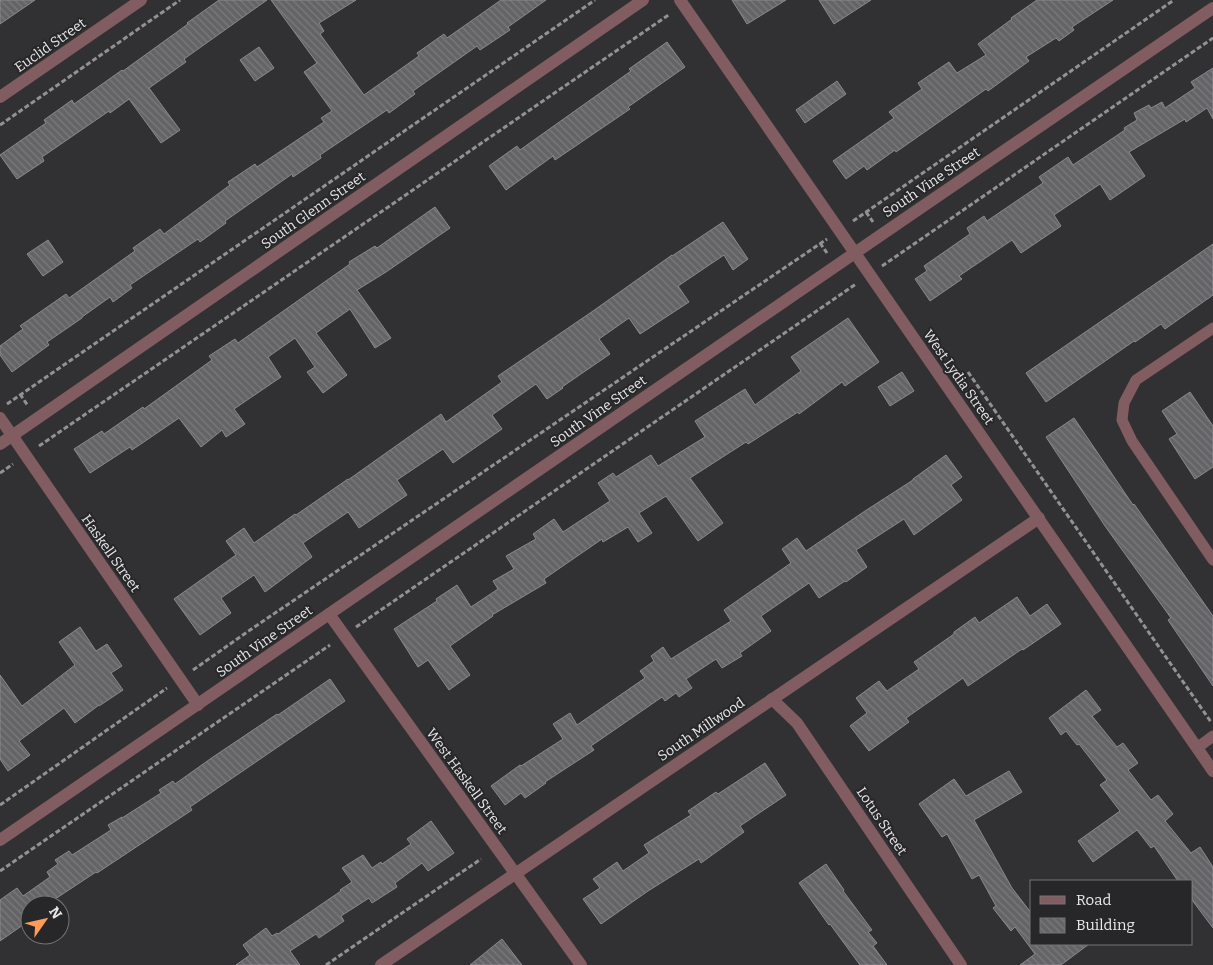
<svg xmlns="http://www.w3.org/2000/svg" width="1213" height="965" font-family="Bitter,serif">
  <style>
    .building { fill: url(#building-back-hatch); stroke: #8a898c }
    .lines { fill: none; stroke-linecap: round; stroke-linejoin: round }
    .path { stroke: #929294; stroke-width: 3; stroke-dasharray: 5 2.5; stroke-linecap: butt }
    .lane { stroke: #815c60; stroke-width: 11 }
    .street { stroke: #815c60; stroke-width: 12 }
    .labels { text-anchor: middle; stroke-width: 4; stroke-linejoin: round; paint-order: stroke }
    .street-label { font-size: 14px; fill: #e9e9eb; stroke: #272729 }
  </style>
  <defs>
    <pattern id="building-back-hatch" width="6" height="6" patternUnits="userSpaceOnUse" patternTransform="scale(1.25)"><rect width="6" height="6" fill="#646366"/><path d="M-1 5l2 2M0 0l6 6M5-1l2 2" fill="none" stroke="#7a797c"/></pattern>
  </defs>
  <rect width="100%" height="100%" fill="#313033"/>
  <g class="building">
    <path d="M0,0H35L0,24Z"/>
    <path d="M219,0H267L184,59L186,62L149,88L180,130L161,143L129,99L110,113L109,111L42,157L44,161L17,179L0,155L46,123L44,120L72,100L74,104L122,70L123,71L188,24L187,23Z"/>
    <path d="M271,0H356L319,23L324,31L320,34L364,95L419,56L417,53L444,34L447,38L501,0H546L508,27L510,30L480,50L477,46L413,91L415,94L389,113L387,110L320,155L321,158L293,177L292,174L225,221L226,223L200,242L198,239L130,285L132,288L113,302L110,297L82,317V318L47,342L49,345L12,372L0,355V346L23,329L20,326L66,294L69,298L135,251L133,248L160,229L164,234L230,185L228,182L255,164L257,167L324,122L321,118L332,111L304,72L317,63Z"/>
    <path d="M732,0H786L747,24Z"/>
    <path d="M819,0H871L834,24Z"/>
    <path d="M1037,0H1113L1072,27L1074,30L1059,41L1056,38L1026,57L1029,61L988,91L986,89L896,152L895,150L867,170L864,166L846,179L833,161L894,118L889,112L922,89L918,83L949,62L957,73L986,55L978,44L1012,19L1011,18Z"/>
    <path d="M667,42L685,67L628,107L630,109L555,160L553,156L506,190L489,166L517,146L520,150L631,71L629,69Z"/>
    <path d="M259,47L274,68L255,81L240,60Z"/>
    <path d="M1213,68V119L1207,108L1186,122L1185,119L1129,152L1145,176L1110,200L1100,184L1054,215L1061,226L1021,253L1012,240L959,276L962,279L930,301L915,279L927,271L924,266L970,234L967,228L984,216L987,221L1043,183L1039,177L1068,157L1073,165L1125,130L1124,128L1137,120L1134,113L1149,105L1151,108L1162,102L1165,108L1195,88L1191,82Z"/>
    <path d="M837,81L846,94L805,123L796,110Z"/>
    <path d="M435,207L450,228L386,272L357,290L391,338L375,348L350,309L316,333L347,375L323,393L307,372L315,367L295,338L268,357L281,377L234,409L245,424L226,437L222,430L201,447L179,418L132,450L130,447L90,473L74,449L102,431L104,434L143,407L144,409L212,360L209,356L235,339L238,343L350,264L349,262L375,246L377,248Z"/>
    <path d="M723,222L748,259L733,270L724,255L678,286L689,302L640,334L629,318L599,339L610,354L562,387L563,388L547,399L536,384L492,415L502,429L453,463L443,449L397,480L407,495L359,528L348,512L303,543L312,557L265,592L254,575L221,598L231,613L200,635L174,599L236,555L226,541L244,528L254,543L295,514L296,515L348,479V480L441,414L446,422L502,382L498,376L593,311L672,255V256Z"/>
    <path d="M48,240L63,262L43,276L27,254Z"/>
    <path d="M1213,244V295L1165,329L1161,324L1135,342L1134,341L1046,402L1026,373Z"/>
    <path d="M848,318L879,362L845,386L842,382L799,414L798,412L748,444L746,442L690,478L723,523L698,541L666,496L639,513L652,533L638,542L628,527L603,542L602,539L544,579L546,583L492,615L493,616L450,646L470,675L449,690L428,660L418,667L394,629L437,601L436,599L457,585L471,607L498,589L493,581L514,569L506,556L536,539L533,534L554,519L563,532L610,501L598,483L613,473L616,477L651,455L658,466L705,437L695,421L745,389L755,405L801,371L791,357Z"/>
    <path d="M902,372L914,391L890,406L878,387Z"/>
    <path d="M1190,392L1213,426V467L1195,479L1169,439L1177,434L1162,411Z"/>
    <path d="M1074,418L1133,505L1134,504L1213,616V686L1168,620L1171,618L1105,526L1046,437Z"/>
    <path d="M946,455L962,477L951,485L962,500L914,535L904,519L856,550L867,567L846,582L845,581L819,598L809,583L761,616L771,631L740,653L742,656L722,668L716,659L686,679L692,688L679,697L676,693L665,701L662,697L591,746L594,750L545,782L546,783L525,798L521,793L505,805L491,786L520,765L521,766L563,739L553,724L570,713L577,725L645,678L640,671L654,661L651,656L663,647L671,659L731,621L724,610L791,563L782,549L797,538L806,551L865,511L913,480V479Z"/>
    <path d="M1017,597L1030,616L1047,604L1061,624L1023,650L1022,649L968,686L963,678L906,718L909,722L869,751L850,726L867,713L856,698L879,681L887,691L919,669L914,662L954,634V632L975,617L979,623Z"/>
    <path d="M80,627L96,651L107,644L122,666L111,673L123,690L99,706V705L75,723L64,708L19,741L30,755L8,771L0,759V675L22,706L75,665L59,642Z"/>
    <path d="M330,679L345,701L190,807L192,810L97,873L96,872L46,905H30V920L0,941V900L17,888L23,896L50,877L47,872L58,864L55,860L69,851L72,855L111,830L108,825L122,817V818L161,793L159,790L173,781L175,784L213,757L277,714L278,715Z"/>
    <path d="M1086,690L1101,710L1092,716L1117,747L1123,743L1138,763L1128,770L1151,800L1158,795L1173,814L1165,821L1191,853L1200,847L1213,867V928L1192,900V881H1178L1154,846L1151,848L1137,830L1093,862L1078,841L1120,811L1100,785L1107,780L1079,744L1077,745L1066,731L1061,735L1049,718Z"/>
    <path d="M765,763L786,795L740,826L744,832L701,863L699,859L648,891L601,924L583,899L600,888L593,879L617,862L623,871L649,853L644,845L691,815L688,811L716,792L718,794Z"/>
    <path d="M1009,771L1022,792L974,820L1012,888L1032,914V944H1089L1061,965H1020L1035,954L1015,927L1011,931L993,908L996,906L979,875L972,879L947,834L942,837L919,804L954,779L966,796Z"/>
    <path d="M431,821L454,853L428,871L422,863L395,883L397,887L372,903L369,898L341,916L344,921L319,938L316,934L290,951L300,965H236L250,955L243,945L266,928L272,936L277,933L278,934L341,891L340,890L352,882L342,868L363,855L372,868L381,862L382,864L411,844L407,839Z"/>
    <path d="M826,864L844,890L843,891L872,930L868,932L877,943L873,946L887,965H860L830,924L829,925L799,883Z"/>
    <path d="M502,939L522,965H470Z"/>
  </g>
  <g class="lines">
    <g class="path">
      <path d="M0,125L180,0"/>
      <path d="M866,212L873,222"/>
      <path d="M853,221L1174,0"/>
      <path d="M820,243L827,253"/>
      <path d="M882,266L1213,38"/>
      <path d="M968,372L1211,722"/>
      <path d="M20,394L28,406"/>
      <path d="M7,404L595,0"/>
      <path d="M39,446L670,14"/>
      <path d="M0,473L13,464"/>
      <path d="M356,627L856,284"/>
      <path d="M193,670L250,630L827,239"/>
      <path d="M0,805L167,688"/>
      <path d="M0,871L330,645"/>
      <path d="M326,965L481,859"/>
    </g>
    <g class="lane">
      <path d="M1213,328L1136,380L1124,403L1122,420L1132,441L1213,560"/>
      <path d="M1197,748L1213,736"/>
    </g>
    <g class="street">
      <path d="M680,0L1213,771"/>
      <path d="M0,97L141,0"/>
      <path d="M0,418L198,705"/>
      <path d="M0,444L643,0"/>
      <path d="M329,614L581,965"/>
      <path d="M772,699L797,723L961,965"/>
      <path d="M0,840L881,235L1213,8"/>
      <path d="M381,965L1039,518"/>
    </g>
  </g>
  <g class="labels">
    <g class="street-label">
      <text transform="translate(50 45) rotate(-35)" y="5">Euclid Street</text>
      <text transform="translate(931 182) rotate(-34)" y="5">South Vine Street</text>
      <text transform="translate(313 210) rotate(-35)" y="5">South Glenn Street</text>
      <text transform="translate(959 377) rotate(55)" y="5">West Lydia Street</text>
      <text transform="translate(598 411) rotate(-35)" y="5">South Vine Street</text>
      <text transform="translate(111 553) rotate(55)" y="5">Haskell Street</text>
      <text transform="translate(264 641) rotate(-35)" y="5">South Vine Street</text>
      <text transform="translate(701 729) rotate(-34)" y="5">South Millwood</text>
      <text transform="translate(467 781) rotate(54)" y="5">West Haskell Street</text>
      <text transform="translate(882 821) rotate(56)" y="5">Lotus Street</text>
    </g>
  </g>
  <rect x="1030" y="880" width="162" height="65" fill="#272729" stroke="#757577"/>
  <rect x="1040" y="896" width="25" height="8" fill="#815c60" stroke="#757577"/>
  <text x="1076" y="905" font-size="15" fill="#e9e9eb">Road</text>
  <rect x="1040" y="918" width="25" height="15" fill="url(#building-back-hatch)" stroke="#757577"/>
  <text x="1076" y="930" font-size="15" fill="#e9e9eb">Building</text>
  <g transform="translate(45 920) rotate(56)"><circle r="24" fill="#272729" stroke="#757577"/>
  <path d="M0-4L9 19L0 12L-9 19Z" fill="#ff9b5a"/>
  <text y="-8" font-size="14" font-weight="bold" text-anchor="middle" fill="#e9e9eb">N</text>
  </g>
</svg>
